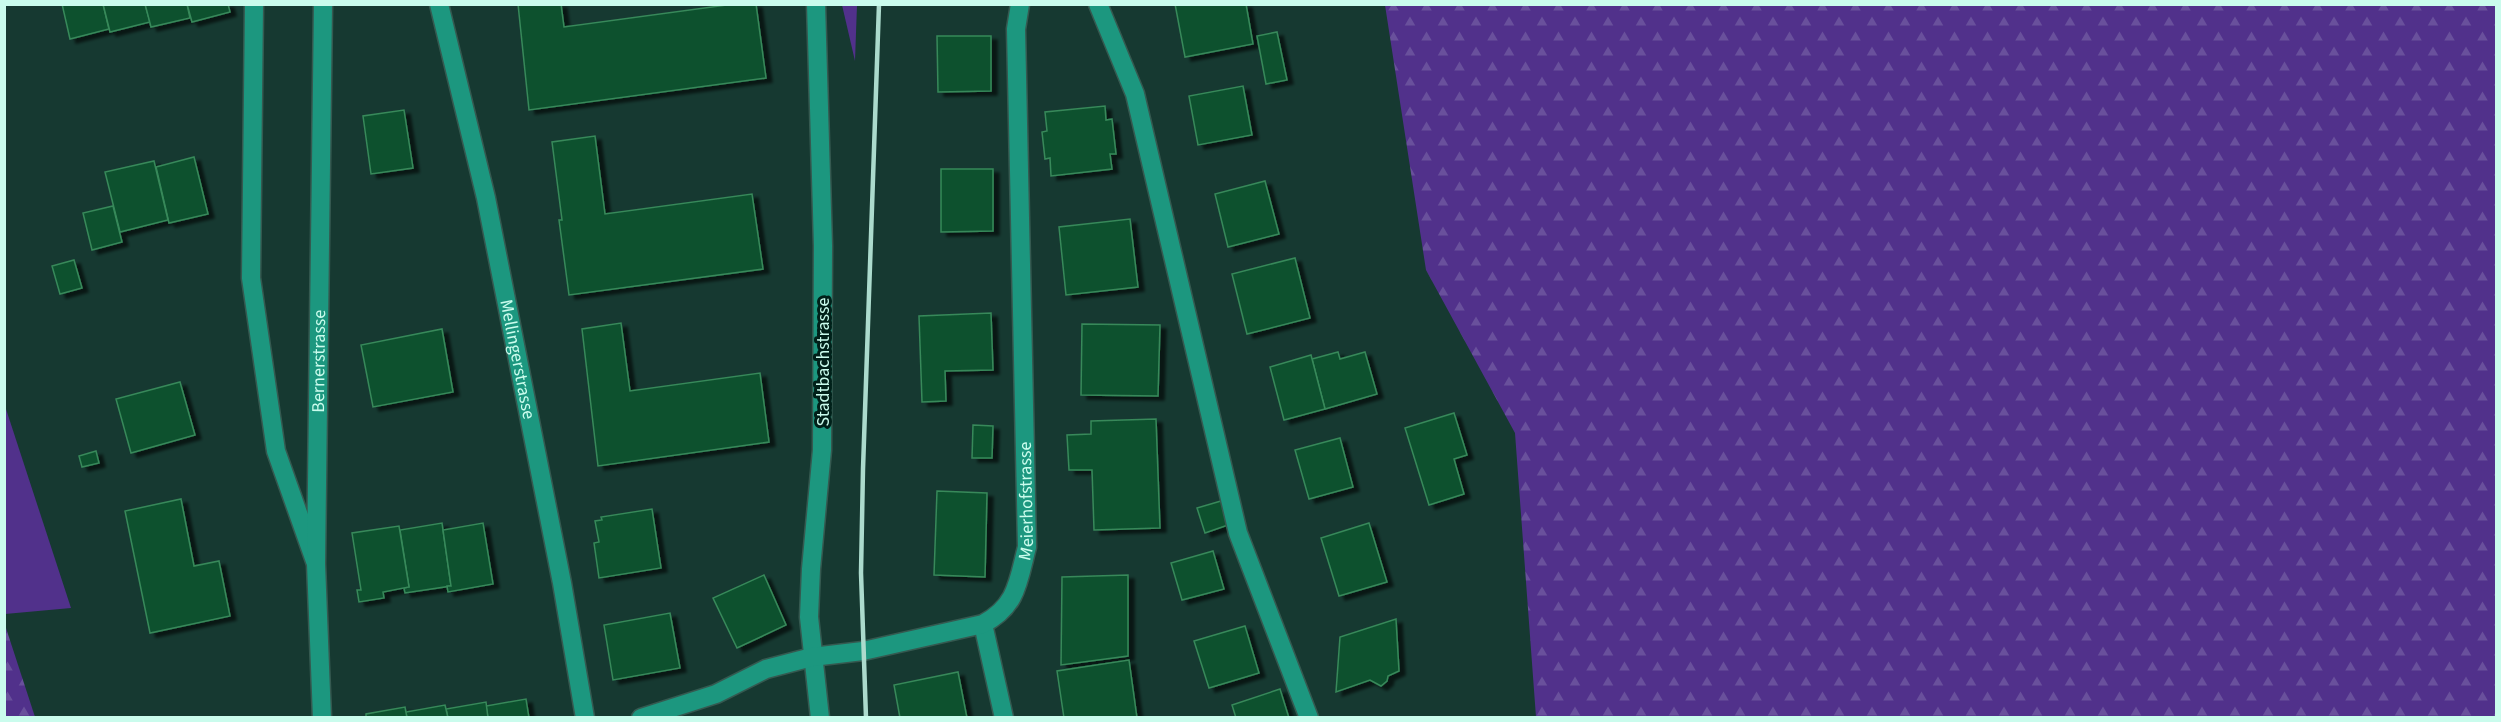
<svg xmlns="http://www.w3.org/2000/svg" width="2501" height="722" font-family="'Source Sans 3',sans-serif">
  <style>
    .grass { fill: #51318b }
    .forest { fill: url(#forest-firs) }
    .building { fill: #0f512f; stroke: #37895a; stroke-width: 1.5; filter: url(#shadow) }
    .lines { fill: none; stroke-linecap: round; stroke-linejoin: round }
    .lane-casing { stroke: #355950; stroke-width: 21 }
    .street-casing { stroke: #355950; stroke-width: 21 }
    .secondary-casing { stroke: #355950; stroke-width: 21 }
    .lane { stroke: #1c977f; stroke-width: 18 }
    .street { stroke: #1c977f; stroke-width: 18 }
    .secondary { stroke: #1c977f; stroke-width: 18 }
    .rail { stroke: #acdbcd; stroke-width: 4.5 }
    .labels { text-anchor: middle; stroke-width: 6; stroke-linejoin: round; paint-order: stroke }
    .street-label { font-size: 18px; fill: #cafced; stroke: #002019 }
  </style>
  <defs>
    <pattern id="forest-firs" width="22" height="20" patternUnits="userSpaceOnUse" patternTransform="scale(1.5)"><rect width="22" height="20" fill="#51318b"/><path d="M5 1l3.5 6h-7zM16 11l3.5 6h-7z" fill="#69509c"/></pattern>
    <filter id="shadow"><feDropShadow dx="6" dy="4" stdDeviation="1.5" flood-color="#0009"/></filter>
  </defs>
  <rect width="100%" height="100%" fill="#163931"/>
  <g class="grass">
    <path d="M842,5H857L855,61Z"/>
    <path d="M5,406L71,608L5,614Z"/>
  </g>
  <g class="forest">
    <path d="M1385,5H2496V717H1536L1515,433L1426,270Z"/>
    <path d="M5,625L35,717H5Z"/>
  </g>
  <g class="building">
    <path d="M62,4H103L109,29L70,39Z"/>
    <path d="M103,4H145L150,22L110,32Z"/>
    <path d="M145,4H187L190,18L151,27Z"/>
    <path d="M187,4H228L230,12L192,22Z"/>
    <path d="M518,4H561L564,27L734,4H756L766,78L529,110Z"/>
    <path d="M1175,4H1246L1253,44L1185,57Z"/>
    <path d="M1277,32L1287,80L1266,84L1257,36Z"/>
    <path d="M937,36H991V91L938,92Z"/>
    <path d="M1243,86L1252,135L1198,145L1189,96Z"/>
    <path d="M1105,106L1106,120L1112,119L1116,154H1110L1112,169L1051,176L1050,158L1045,159L1042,132L1047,131L1045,112Z"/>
    <path d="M404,110L413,168L371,174L363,116Z"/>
    <path d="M595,136L605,214L752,194L763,269L569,295L559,220H562L552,142Z"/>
    <path d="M194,157L208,214L169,223L156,167Z"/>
    <path d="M154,161L168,220L120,232L105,172Z"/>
    <path d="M941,169H993V231L941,232Z"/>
    <path d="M1265,181L1279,234L1228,247L1215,194Z"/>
    <path d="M113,206L122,242L92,250L83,213Z"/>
    <path d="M1130,219L1138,287L1066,295L1059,227Z"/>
    <path d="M1295,258L1310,318L1247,334L1232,274Z"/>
    <path d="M74,260L82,288L60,294L52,266Z"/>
    <path d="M991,313L993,370L945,371L946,401L922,402L919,316Z"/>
    <path d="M621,323L630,391L760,373L769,442L598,466L582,329Z"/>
    <path d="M1082,324L1160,325L1158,396L1081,395Z"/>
    <path d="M442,329L453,392L373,407L361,345Z"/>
    <path d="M1338,352L1340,359L1365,352L1377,394L1325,409L1312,359Z"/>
    <path d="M1311,355L1325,409L1284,420L1270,367Z"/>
    <path d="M180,382L195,435L131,453L116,399Z"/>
    <path d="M1454,413L1467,455L1454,459L1464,494L1429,505L1405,428Z"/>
    <path d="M1156,419L1160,528L1094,530L1092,470H1069L1067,435L1091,434V421Z"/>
    <path d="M973,425L993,426L992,458H972Z"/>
    <path d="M1340,438L1353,487L1309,499L1295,450Z"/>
    <path d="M96,451L99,463L82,467L79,456Z"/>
    <path d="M937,491L987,493L985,577L934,575Z"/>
    <path d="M181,499L194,566L219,561L230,616L150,633L125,511Z"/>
    <path d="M1221,501L1228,525L1205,533L1197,508Z"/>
    <path d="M652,509L661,568L599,578L594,543L599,542L595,521L602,520L601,517Z"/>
    <path d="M442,523L451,586L405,593L404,588L409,587L400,530Z"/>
    <path d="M483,523L493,584L448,592L447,586H451L443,530Z"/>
    <path d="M1369,523L1387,582L1339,596L1321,538Z"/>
    <path d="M399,526L409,587L383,592L384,598L359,602L357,590H361L352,533Z"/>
    <path d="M1213,551L1224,589L1182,600L1171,563Z"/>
    <path d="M764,575L786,625L737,648L713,598Z"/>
    <path d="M1128,575V656L1061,665L1062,577Z"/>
    <path d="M670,613L680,668L613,680L604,625Z"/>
    <path d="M1396,619L1399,671L1388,676L1387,681L1381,686L1370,680L1336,692L1340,637Z"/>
    <path d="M1245,626L1259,673L1209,688L1194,641Z"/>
    <path d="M1129,660L1137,718H1064L1057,671Z"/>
    <path d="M958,672L967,718H900L894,685Z"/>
    <path d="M1280,689L1289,718H1236L1232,705Z"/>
    <path d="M526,699L529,718H488L486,706Z"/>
    <path d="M486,702L488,718H448L446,709Z"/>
    <path d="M445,705L448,718H407L406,712Z"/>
    <path d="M405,707L407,718H366V714Z"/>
  </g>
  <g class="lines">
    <defs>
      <path id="lane" d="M254,4L251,278L276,451L315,561"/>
      <g id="street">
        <path d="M816,4L823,246L822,450L811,569L809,617L820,718"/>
        <path d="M1098,4L1135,94L1238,533L1309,718"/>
        <path d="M983,624L1004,718"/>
        <path id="s1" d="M322,718L316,564L323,4"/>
        <path id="s2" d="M641,718L716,694L766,669L812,657L863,651L983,624C1017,606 1018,582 1027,547L1016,29L1020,4"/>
      </g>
      <g id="secondary">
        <path id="s3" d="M439,4L486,198L562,583L585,718"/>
      </g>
    </defs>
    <use href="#lane" class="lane-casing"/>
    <use href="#street" class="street-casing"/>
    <use href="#secondary" class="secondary-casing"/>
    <use href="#lane" class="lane"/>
    <use href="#street" class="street"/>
    <use href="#secondary" class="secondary"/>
    <path class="rail" d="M866,718L861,573L863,469L879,4"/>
  </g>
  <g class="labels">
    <g class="street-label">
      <text dy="6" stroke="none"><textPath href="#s3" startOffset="364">Mellingerstrasse</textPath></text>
      <text dy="6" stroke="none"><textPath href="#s1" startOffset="357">Bernerstrasse</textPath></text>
      <text transform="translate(823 362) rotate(-90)" y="6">Stadtbachstrasse</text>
      <text dy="6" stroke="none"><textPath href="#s2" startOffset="495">Meierhofstrasse</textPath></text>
    </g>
  </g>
  <rect width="2501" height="722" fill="none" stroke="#cafced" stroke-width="12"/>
</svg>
